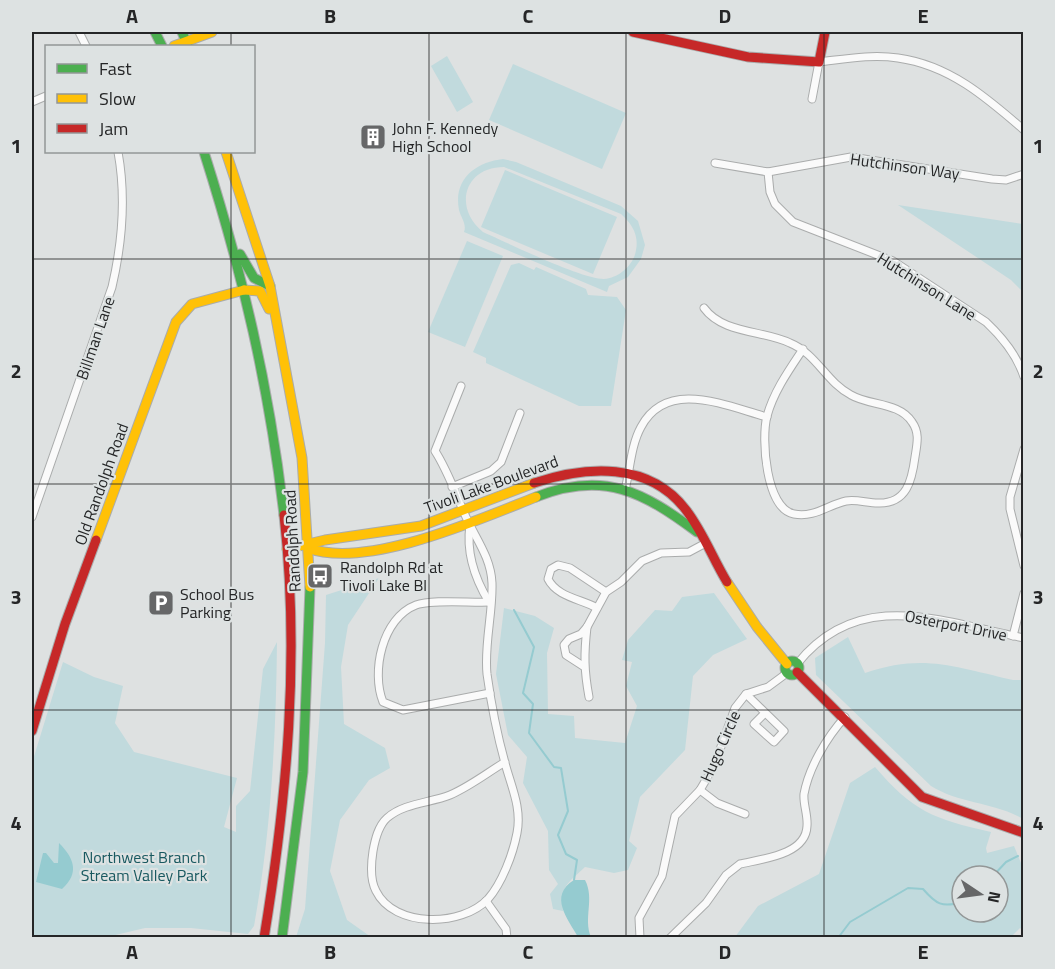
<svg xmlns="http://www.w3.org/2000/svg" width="1055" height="969" font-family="'Titillium Web',sans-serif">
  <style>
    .green { fill: #c1dadd; fill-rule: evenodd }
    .water { fill: #95cbd0 }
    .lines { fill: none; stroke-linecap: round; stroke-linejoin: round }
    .stream { stroke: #95cbd0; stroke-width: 2 }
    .street-casing { stroke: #aaacac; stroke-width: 9 }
    .fast-casing { stroke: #aaacac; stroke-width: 11 }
    .slow-casing { stroke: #aaacac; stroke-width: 11 }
    .jam-casing { stroke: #aaacac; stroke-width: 11 }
    .street { stroke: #fafafa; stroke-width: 7 }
    .fast { stroke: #4caf50; stroke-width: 9 }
    .slow { stroke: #ffc107; stroke-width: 9 }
    .jam { stroke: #c62828; stroke-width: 9 }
    .grid { fill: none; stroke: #252627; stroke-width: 1.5; stroke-opacity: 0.55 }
    .labels { text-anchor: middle; stroke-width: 4.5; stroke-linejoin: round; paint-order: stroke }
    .poi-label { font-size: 16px; fill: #252627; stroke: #dde2e2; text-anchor: start }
    .street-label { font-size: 16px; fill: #252627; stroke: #dde2e2 }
    .park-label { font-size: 16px; fill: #195960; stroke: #dde2e2 }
    .neatline { fill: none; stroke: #252627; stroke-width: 2 }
    .grid-label { font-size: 20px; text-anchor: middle; font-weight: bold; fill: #252627 }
  </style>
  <rect width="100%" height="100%" fill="#dee1e1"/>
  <g class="green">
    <path d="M447,56L473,102L457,112L431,66Z"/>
    <path d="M513,64L626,113L602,169L489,120Z"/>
    <path d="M503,159L516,162L621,206L638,221L645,245L641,259L628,277L609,286L607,292L464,232C467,224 461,218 459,210C453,179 476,162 503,159ZM504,167L621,214C632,224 639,235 636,250C634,265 619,278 604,279C581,279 508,243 483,232C453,208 464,167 504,167Z"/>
    <path d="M505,170L617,217L593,274L481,227Z"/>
    <path d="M898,205L1023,224V292L1011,280Z"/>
    <path d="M467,241L503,256L465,347L428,332Z"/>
    <path d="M519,263L534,270L536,267L586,289L588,295L617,297L626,310L611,406H579L486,363V358L473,352L511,265Z"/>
    <path d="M379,578L348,625L341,667L344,724L385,748L390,768L369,780L340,820L330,871L347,920L371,937H296L305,909L325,643L326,595Z"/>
    <path d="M714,593L747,639L713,655L693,676L685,750L640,797L629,841L637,848L628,870L614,873L585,867C568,883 560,886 563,911L553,909L550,894L558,884L549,870L548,831L523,783L527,757L508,735L496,674L504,608L535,616L554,628L547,653L548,714L574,716L575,738L625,743L637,706L626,686L632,662L622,660L628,640L655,610L672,611L682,597Z"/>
    <path d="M848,637L865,673C923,653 955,667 1013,680H1023V819C994,802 960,804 931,786L816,675L815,658Z"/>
    <path d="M277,642C276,738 271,832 254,926L248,934L191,928H145L107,937L32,938V763L63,662L94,677L123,686L115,723L134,752L237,778L224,827L236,832V806L250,791L263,669Z"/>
    <path d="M875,767C913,811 933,819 991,832L986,848L987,853L1014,846L1023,868V931L1020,928L1010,938L735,937L758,906L819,874L850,783ZM962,876H998V912H962Z"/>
  </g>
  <g class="water">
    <path d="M59,843C74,858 80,873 62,889L36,882L43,853H46L54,863H58Z"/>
    <path d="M574,880H585C595,899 583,918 591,937H578C568,919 548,896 574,880Z"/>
  </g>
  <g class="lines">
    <g class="stream">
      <path d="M514,610L534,647L523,693L533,704L529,733L554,767L561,768L568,811L558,835L566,854L577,860L574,880"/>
      <path d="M993,876L1006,862L1018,856"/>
      <path d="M838,938L850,922L908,888L923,889C936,904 942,908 962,902"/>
    </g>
    <defs>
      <g id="street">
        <path d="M79,32L86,46"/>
        <path d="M812,99L819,62C845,59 872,54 898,58C949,65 986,97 1024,130"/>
        <path d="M32,102L46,96"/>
        <path d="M715,163L768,172L851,157L992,179L1006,180L1024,174"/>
        <path d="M768,172L770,192L775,204L793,222L893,261L986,322C1002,337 1017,355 1024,377"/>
        <path d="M704,308C723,334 763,330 790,343C817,354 826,382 851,395C870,406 899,402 912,422C920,433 917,444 915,457C912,480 907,504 878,503C867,503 856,499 846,501C828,505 814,518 794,514C766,509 761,439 767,416C774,391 789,370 803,349"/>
        <path d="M461,386L435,451C448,471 456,495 466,517C476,539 491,558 492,583C493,613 484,644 487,674C491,703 497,734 505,763C511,786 522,808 517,833C513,854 502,883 488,899C462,927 394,928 376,891C370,880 371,864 373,851C375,840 378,826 387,818C404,803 430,803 450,795C469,787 487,773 505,762"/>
        <path d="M1024,449L1010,497V509L1024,566"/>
        <path d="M452,487L491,471L501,462L520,413"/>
        <path d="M625,490C630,470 631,445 641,427C667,378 726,406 767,417"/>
        <path d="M32,517L112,287C122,244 126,196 118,152"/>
        <path d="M470,525C466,552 475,579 489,602"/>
        <path d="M489,602C471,603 432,599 416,605C382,618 371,672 383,702L403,710L490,693"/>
        <path d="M597,608C581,599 557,597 548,579L551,569L558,565L570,568L606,592"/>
        <path d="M587,627C584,654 584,670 589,697"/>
        <path d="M1013,636L1024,593"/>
        <path d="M797,664C859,586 943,622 1024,638"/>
        <path d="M583,666L566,655L564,645L569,639L581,634L587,627L606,592L621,582L642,561L661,553L689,552L704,544"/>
        <path d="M746,694L784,731L774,742L754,724L764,714"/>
        <path d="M700,790L717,803L745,814"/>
        <path d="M486,901L506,929L507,938"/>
        <path d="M640,938L639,918L662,876L675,816L700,790L714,766L735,708L746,694L768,687L787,673"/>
        <path d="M670,938L706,903L726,875L740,864C762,859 806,855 807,826C808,815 803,804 804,794C809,767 827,737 845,717"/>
      </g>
      <g id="fast">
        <path d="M155,32L162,46"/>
        <path d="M182,32L188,46"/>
        <path d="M204,152C243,275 269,386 284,515"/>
        <path d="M240,254L254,278L270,286"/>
        <path d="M536,497C604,470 643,492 697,532"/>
        <circle cx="792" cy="668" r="7"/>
        <path d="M282,938L303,772L310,587"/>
      </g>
      <g id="slow">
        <path d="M174,46L212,32"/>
        <path d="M226,152L270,286L302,458L310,587"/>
        <path d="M244,290L260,291L269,309"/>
        <path d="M96,540L176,322L192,304L244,290"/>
        <path d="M308,548C366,570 480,519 536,497"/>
        <path d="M287,549L325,540L421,526L534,483"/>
        <path d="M727,582L757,627L787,664"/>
      </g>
      <g id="jam">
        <path d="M633,32L748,57L819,62L825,32"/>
        <path d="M534,483C586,466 649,461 686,510C703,532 713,559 727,582"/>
        <path d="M797,672L922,797L1024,833"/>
        <path d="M32,731L65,624L96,540"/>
        <path d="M264,938C287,798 300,657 284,515"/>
      </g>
    </defs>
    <use href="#street" class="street-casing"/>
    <use href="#fast" class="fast-casing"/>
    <use href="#slow" class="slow-casing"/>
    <use href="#jam" class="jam-casing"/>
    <use href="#street" class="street"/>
    <use href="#fast" class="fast"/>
    <use href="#slow" class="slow"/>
    <use href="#jam" class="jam"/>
  </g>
  <path class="grid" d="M231,32V46M429,32V938M626,32V938M824,32V938M231,152V938M32,259H1024M32,484H1024M32,710H1024"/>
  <defs>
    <symbol id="building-square" viewBox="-11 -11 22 22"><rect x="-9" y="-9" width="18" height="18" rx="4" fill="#666768" stroke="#dde2e2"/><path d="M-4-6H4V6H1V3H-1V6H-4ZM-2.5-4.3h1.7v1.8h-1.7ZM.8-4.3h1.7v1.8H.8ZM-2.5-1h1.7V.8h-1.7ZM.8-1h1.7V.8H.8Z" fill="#fff"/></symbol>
    <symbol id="bus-square" viewBox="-11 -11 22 22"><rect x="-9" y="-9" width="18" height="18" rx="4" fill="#666768" stroke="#dde2e2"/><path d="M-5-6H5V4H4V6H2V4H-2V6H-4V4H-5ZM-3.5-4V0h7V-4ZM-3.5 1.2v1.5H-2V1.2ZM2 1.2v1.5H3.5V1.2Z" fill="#fff"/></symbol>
    <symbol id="parking-square" viewBox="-11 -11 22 22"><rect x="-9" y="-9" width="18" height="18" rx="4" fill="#666768" stroke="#dde2e2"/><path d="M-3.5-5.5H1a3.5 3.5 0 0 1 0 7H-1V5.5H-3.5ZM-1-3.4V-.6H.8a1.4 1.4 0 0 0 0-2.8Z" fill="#fff"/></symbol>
  </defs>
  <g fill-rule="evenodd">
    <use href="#building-square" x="358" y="122" width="30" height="30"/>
    <use href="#bus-square" x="305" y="561" width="30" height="30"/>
    <use href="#parking-square" x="146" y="588" width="30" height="30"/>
  </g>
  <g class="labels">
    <g class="poi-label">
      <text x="392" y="134">John F. Kennedy<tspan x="392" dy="18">High School</tspan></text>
      <text x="340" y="573">Randolph Rd at<tspan x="340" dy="18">Tivoli Lake Bl</tspan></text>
      <text x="180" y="600">School Bus<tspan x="180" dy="18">Parking</tspan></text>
    </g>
    <g class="street-label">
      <text transform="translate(905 166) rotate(8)" y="6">Hutchinson Way</text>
      <text transform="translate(927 286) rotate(32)" y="6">Hutchinson Lane</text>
      <text transform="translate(95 338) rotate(-71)" y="6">Billman Lane</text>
      <text transform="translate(101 484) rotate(-70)" y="6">Old Randolph Road</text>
      <text transform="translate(491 484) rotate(-20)" y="6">Tivoli Lake Boulevard</text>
      <text transform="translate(292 541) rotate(-93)" y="6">Randolph Road</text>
      <text transform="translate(956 625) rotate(11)" y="6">Osterport Drive</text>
      <text transform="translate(720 746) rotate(-66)" y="6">Hugo Circle</text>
    </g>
    <g class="park-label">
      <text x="144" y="863">Northwest Branch<tspan x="144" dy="18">Stream Valley Park</tspan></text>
    </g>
  </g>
  <rect width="1055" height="969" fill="none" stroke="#dde2e2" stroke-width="66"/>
  <rect x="45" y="45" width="210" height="108" fill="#dde2e2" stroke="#939797" stroke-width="1.5"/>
  <rect x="57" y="64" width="30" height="9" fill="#4caf50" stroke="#939797" stroke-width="1.5"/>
  <text x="99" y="75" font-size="18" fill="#252627">Fast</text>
  <rect x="57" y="94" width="30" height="9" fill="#ffc107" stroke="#939797" stroke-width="1.5"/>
  <text x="99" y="105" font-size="18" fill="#252627">Slow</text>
  <rect x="57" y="124" width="30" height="9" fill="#c62828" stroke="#939797" stroke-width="1.5"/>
  <text x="99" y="135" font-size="18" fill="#252627">Jam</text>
  <g transform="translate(980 894) rotate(103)"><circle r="28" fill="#dde2e2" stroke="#939797" stroke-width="1.5"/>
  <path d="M0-4.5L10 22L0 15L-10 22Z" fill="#666768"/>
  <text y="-9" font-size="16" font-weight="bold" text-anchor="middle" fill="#252627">N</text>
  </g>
  <rect x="33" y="33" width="989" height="903" class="neatline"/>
  <g class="grid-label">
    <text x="132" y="23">A</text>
    <text x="330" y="23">B</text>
    <text x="528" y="23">C</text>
    <text x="725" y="23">D</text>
    <text x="923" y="23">E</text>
    <text x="16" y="153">1</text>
    <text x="1038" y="153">1</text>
    <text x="16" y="378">2</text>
    <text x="1038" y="378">2</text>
    <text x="16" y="604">3</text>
    <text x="1038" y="604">3</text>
    <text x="16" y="830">4</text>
    <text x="1038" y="830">4</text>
    <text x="132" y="959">A</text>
    <text x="330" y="959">B</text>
    <text x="528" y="959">C</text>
    <text x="725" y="959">D</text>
    <text x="923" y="959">E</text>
  </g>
</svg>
